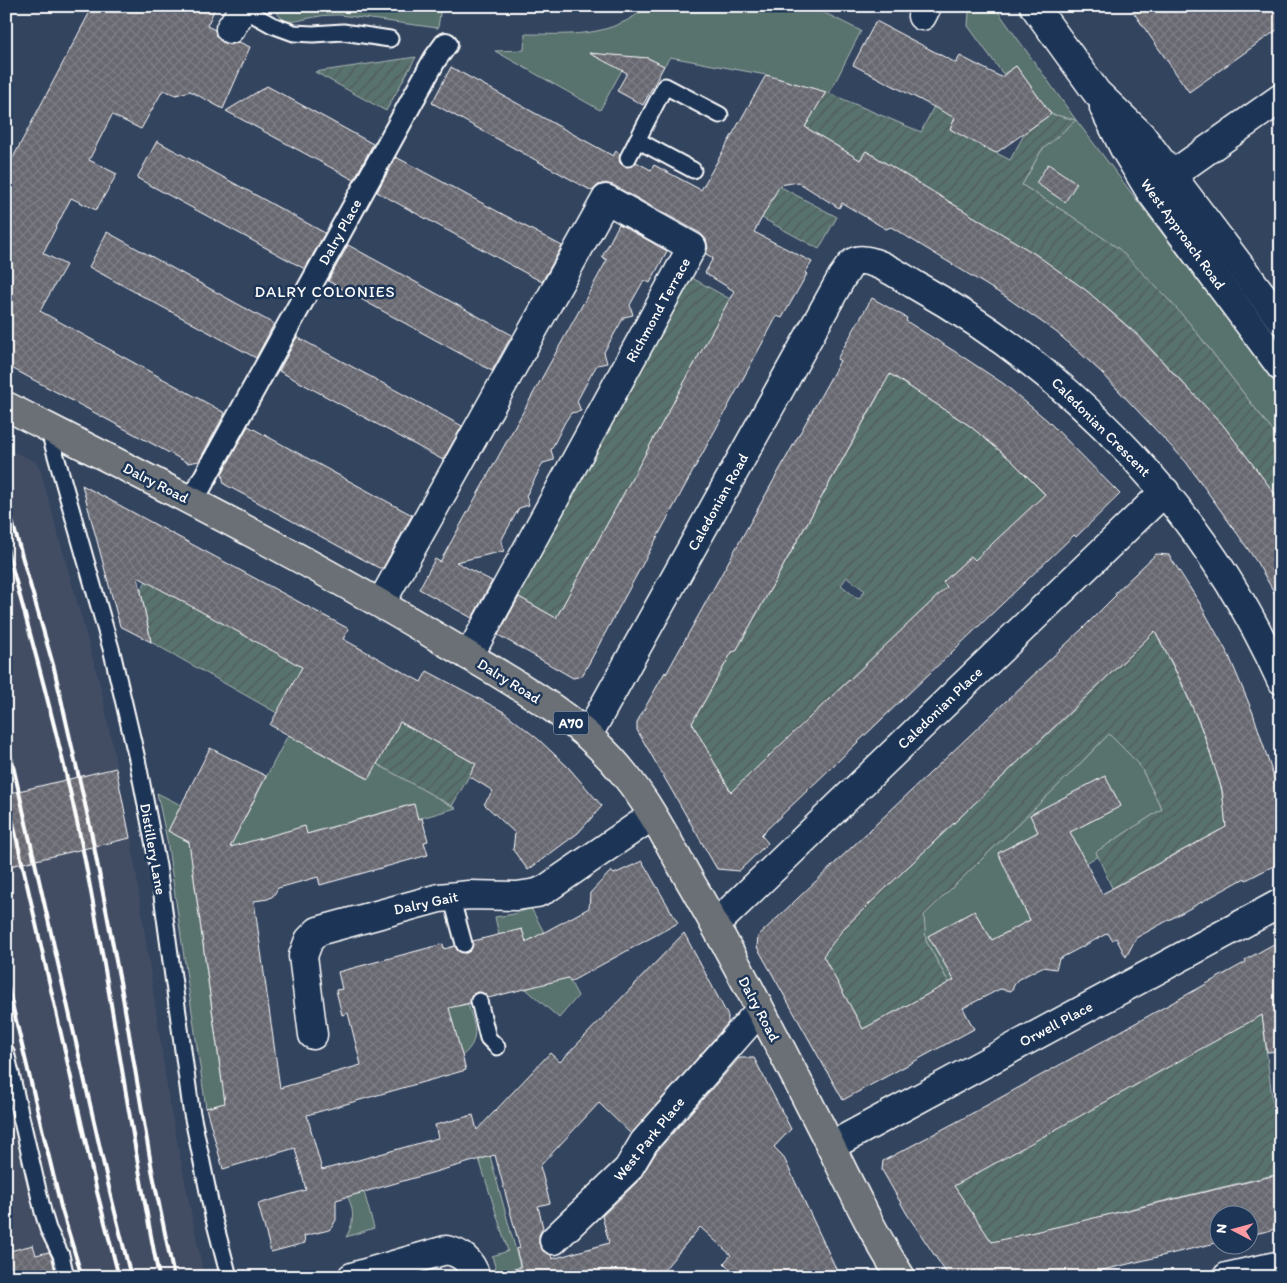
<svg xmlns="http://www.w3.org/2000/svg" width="1287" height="1283" font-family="Itim,sans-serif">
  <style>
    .built { fill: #434e64 }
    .green { fill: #58726e; stroke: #acb8b6 }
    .garden { fill: url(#garden-furrows); stroke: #acb8b6; fill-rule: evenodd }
    .building { fill: url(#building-cross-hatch); stroke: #fff; fill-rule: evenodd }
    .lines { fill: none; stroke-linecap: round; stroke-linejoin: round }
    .service-casing { stroke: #fff; stroke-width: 19 }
    .pedestrian-casing { stroke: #fff; stroke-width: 26 }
    .minor-casing { stroke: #fff; stroke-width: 31 }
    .tertiary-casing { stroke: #fff; stroke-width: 31 }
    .primary-casing { stroke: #fff; stroke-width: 31 }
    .service { stroke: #1d3557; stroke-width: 15 }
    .pedestrian { stroke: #1d3557; stroke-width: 22 }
    .minor { stroke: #1d3557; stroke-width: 28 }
    .tertiary { stroke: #1d3557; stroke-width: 28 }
    .primary { stroke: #6a7074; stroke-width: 28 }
    .rail { stroke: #fff; stroke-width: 4 }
    .labels { text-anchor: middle; stroke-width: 5; stroke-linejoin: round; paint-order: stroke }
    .shield { fill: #1d3557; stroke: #bbc2cd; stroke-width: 1 }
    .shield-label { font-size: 14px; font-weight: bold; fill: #fff }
    .street-label { font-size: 15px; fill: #fff; stroke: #1d3557 }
    .neighbourhood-label { font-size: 16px; letter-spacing: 1px; fill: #fff; stroke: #1d3557 }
  </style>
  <defs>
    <pattern id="garden-furrows" width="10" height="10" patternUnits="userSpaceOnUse" patternTransform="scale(1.25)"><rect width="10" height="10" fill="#58726e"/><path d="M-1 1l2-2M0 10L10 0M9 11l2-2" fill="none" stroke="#515b5a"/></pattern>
    <pattern id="building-cross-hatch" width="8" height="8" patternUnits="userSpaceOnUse" patternTransform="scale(1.25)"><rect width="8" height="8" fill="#676771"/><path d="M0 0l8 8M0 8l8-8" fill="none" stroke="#7e7e86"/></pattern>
  </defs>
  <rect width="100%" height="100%" fill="#33445f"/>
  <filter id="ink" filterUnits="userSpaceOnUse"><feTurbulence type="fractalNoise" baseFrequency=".02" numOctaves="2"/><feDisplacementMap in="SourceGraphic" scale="10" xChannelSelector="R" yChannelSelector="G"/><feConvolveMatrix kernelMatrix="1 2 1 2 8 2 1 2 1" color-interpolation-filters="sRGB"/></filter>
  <g filter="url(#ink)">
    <path class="built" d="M6,448L36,462L40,469L101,688L131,838L169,1101L204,1277H6Z"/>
    <g class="green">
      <path d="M275,6H441L438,28L340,15C331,15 323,15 315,17C298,20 281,29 275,6Z"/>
      <path d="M649,6H811L861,31L829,94L766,75L670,57L664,66L648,58L629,57L600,110L495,51L524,50L525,34C556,34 590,37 619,24C630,20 639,13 649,6Z"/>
      <path d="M972,6H994L1076,120L1281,390V442L1191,325L1119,249L1073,217L1022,185L1041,151L1075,120L1051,114L1016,66L1003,74L968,26L969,12Z"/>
      <path d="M1109,734L1139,764L1162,809L1096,852L1098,856L1086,863L1070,832L1121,806L1105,776L1030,815L1038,832L998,853L1010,875L1008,877L1030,920L992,940L974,911L928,936L969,1005L963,1008L926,941L923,915L1068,776Z"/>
      <path d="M288,735L368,779L377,764L456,808L418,819L413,804L307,834L193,872L222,1083L280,1088L206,1108L167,840L157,793L181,805L168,831L223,860Z"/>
      <path d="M531,908L578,996L559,1018L526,989L537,985L522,929L499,935L495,917L514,914Z"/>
      <path d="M457,1001L459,1006L468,1004C474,1025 482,1039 462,1056L383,1021Z"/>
      <path d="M490,1156L523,1277H504L497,1273L492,1256L508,1251L479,1159Z"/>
      <path d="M364,1192L374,1228L346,1237C354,1224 355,1210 347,1196Z"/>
    </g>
    <g class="garden">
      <path d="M416,57L386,111L315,72Z"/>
      <path d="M826,92L921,132L941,92L963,103L950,129L1010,160L1025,133L1051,114L1076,120L1041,151L1022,185L1073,217L1119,249L1169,300L1191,325L1281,442V502L1223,425L1137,334L1087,291L1035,254L866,151L860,160L805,127Z"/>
      <path d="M779,186L837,217L819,249L762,218Z"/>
      <path d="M692,278L730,299L556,618L514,594L657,334L661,335Z"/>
      <path d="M879,367L970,426L1011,460L1048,498L1042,504H1035L975,560L970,556L943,582L947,587L728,796L726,784L692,723L732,652L736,651L881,391L877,383ZM847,577L865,591L858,599L841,585Z"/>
      <path d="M146,581L323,678L277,713L151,642L141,591Z"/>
      <path d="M1155,631C1181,682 1207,733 1221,788C1224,800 1225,814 1226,827L1112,888L1096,852L1162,809L1139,764L1109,734L1068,776L924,915L926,941L949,983L863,1029L820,951L1147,639L1148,633Z"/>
      <path d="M400,722L476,764L452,806L377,764Z"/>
      <path d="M1262,1014L1281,1173V1177L1278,1180L1273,1175L1134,1208L995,1247L953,1185Z"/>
    </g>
    <g class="building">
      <path d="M93,6H216L207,26L215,30L216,36L222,42L230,45L239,42L250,47L223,109L190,91L176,95L163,90L141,129L112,115L89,160L117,174L96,210L71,198L43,253L66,265L40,311L225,413L199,461L188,463L6,365V171Z"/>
      <path d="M1129,6H1281V27L1189,92Z"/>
      <path d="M876,21L956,63L960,56L1001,77L1016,66L1051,114L996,153L968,139L950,129L955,118L853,65Z"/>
      <path d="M589,53L648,58L664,66L643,105L617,91L627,73Z"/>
      <path d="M451,67L613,156L616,151L620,154V163L624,166H633L636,162L651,170L654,165L701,190L766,75L826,92L805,127L860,160L866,151L1035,254L1087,291L1137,335L1223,425L1281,502V604L1256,561L1239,536L1186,462L1102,373L1079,352L1056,332L1006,297L891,227L886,229L842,203L839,208L798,182L780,185L754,232L812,262L805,273L807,274L782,318L777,316L582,676L573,678L498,635L519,597L556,618L734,291L705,273L713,258L706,254L708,247L706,239L700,233L613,185L605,183L598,185L592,191L432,103Z"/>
      <path d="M267,86L373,144L354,180L226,111Z"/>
      <path d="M157,141L325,233L305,269L137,178Z"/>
      <path d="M396,157L562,246L542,282L377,192Z"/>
      <path d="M1048,164L1077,183L1065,202L1036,183Z"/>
      <path d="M619,224L667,251L650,283L644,280L630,305L633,315L624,317L604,352L607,363L597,365L591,375L577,401L581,411L571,413L565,422L551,450L554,460L543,463L526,496L529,505L519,508L501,541L504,551L456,562L492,581L472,618L419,589L435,559L440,562L585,300L607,260L602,257Z"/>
      <path d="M107,232L274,324L256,358L89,267Z"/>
      <path d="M348,245L512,335L492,371L328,281Z"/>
      <path d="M872,298L907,318L906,321L954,351L1004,384L1048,421L1120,494L1076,537L1074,535L761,835L768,843L739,871L717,869L637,730V722L665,672L666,674L716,584L840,361L837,359ZM890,374L970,426L1011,460L1045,494L975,560L971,556L943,582L947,587L731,792L692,723L732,652L736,651Z"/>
      <path d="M297,337L462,426L443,460L279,371Z"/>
      <path d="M248,426L412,515L383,568H379L224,484L222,474Z"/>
      <path d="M82,485L349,629L343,639L421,682L427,671L504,712L538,739L568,767L602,806L578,833L528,870L513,850L515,833L484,804L493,791L469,776L476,764L400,722L369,779L270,725L302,667L138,577L151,642L120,626Z"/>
      <path d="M1156,554L1169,555L1199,602L1229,656L1253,713L1281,800V862L1246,880L1245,878L1136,938L1126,957L1116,938L1112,940L1108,933L1059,959L1056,969L1042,967L1017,980L1011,991L1000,989L963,1008L974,1029L843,1100L757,947L758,936L1081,630L1116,595L1115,593ZM1155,631L1181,681L1204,734L1222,790L1226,827L1102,894L1070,832L1121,806L1105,776L1030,815L1038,832L998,853L1030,920L992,940L974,911L928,936L954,980L863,1029L823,956L844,928Z"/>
      <path d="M210,748L266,776L230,847L305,826L307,834L414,804L418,819L422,818L428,841L424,842L428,855L320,885L318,877L278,888L273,896L268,899L254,901L280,1088L361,1065L348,1013L342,1015L336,990L342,989L338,972L443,944L444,949L455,946L458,951L466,953L471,950L473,941L522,929L526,942L589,908L590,893L611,871L614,874L642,861L678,923L570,982L568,978L488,998L485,994L477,992L472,995L470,1003L449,1008L466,1070L307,1115L322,1170L438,1138L435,1125L473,1115L477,1130L550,1053L560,1062L684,933L728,1016V1023L631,1134L599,1103L540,1166L550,1203L538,1206L543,1228L539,1235V1244L543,1251L551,1255L552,1259L609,1243L602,1216L639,1180L657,1151L739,1058H754L791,1129L774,1147L783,1156L840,1277H738L724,1263L731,1255L700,1227L658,1277H511V1270L521,1267L516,1249L520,1248L495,1155L336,1200V1220L332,1227L329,1230L304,1236L305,1243L271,1252L258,1204L306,1190L295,1148L223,1169L206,1108L225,1103L189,842L168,831Z"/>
      <path d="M116,768L130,838L6,867V794Z"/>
      <path d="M1281,940V1051L1267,1052L1262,1015L954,1186L992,1242L1281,1174V1228L1250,1235V1216H1220V1242L1074,1277H949L907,1214L882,1170L883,1161L960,1120L1246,962L1245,960Z"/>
      <path d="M33,1245L36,1255L49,1252L52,1258L56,1277H6V1252Z"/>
    </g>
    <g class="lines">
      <defs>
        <g id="service">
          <path d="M243,9L272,25L294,33L313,34L343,32L390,39"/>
          <path d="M637,140L693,170"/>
          <path d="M628,158L665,86L720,115"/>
          <path d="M48,428L112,652L137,759L158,866L191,1109L213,1216L229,1277"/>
          <path d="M451,896L464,944"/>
          <path d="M479,1001L488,1038L497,1047"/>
          <path d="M6,1052L43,1212L48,1229L61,1255L66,1277"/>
        </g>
        <path id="pedestrian" d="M192,501L435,59L446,44"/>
        <g id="minor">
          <path d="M922,16L927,6"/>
          <path d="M230,29L245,6"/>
          <path d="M1172,175L1281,98"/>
          <path d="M381,603L606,199L692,247L469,656"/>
          <path d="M588,735L842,277C846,272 849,265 854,262C868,253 903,278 915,285C1076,375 1205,511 1281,680"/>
          <path d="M715,925L1165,491"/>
          <path d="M313,1035L303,956L309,940L318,931L439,898L469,895L517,896L537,893L546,889L652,816"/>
          <path d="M831,1146L1281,903"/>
          <path d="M554,1240L628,1169L644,1142L760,1010"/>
          <path d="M352,1277L446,1250C462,1253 471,1261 476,1277"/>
          <path d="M1227,1277L1281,1265"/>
        </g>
        <g id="tertiary">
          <path d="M1034,6L1097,93L1141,135L1281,320"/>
          <path d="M1104,108L1124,148L1150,191L1281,367"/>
        </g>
        <path id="primary" d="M6,406C153,481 301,555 442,640C507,679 578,715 625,775C652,808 671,848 693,886C738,965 780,1046 821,1127C847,1178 870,1229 901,1277"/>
      </defs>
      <use href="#service" class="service-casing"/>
      <use href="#pedestrian" class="pedestrian-casing"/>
      <use href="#minor" class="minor-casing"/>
      <use href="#tertiary" class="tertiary-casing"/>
      <use href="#primary" class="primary-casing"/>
      <use href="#service" class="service"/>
      <use href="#pedestrian" class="pedestrian"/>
      <use href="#minor" class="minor"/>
      <use href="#tertiary" class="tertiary"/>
      <use href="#primary" class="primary"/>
      <g class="rail">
        <path d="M6,500L54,668L90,826L122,992L152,1170L174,1277"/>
        <path d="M6,545C32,640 58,735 79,831C110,979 129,1129 159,1277"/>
        <path d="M6,735L110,1192L131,1277"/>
        <path d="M6,792L97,1192L119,1277"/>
        <path d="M6,979L61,1207L82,1277"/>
      </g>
    </g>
  </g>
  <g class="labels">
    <rect class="shield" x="553.5" y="711.5" width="35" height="23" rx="4"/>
    <g class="shield-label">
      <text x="571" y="728">A70</text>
    </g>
    <g class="street-label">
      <text transform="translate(340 232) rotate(-61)" y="5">Dalry Place</text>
      <text transform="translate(1183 234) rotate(54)" y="5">West Approach Road</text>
      <text transform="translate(658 310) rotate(-61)" y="5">Richmond Terrace</text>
      <text transform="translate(1101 427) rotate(45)" y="5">Caledonian Crescent</text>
      <text transform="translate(156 483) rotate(27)" y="5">Dalry Road</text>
      <text transform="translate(718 502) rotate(-61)" y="5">Caledonian Road</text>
      <text transform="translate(509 681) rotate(32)" y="5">Dalry Road</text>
      <text transform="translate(940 708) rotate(-44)" y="5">Caledonian Place</text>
      <text transform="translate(153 849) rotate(80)" y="5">Distillery Lane</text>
      <text transform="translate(426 903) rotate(-12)" y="5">Dalry Gait</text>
      <text transform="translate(759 1009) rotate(62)" y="5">Dalry Road</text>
      <text transform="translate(1056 1024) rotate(-28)" y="5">Orwell Place</text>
      <text transform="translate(649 1139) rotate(-51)" y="5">West Park Place</text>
    </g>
    <g class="neighbourhood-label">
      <text x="325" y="297">DALRY COLONIES</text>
    </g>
  </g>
  <rect width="1287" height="1283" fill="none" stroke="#1d3557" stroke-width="25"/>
  <rect x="12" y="12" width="1262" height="1258" fill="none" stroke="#fff" stroke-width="2" filter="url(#ink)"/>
  <g transform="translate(1234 1230) rotate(276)"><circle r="24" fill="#1d3557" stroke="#77869a"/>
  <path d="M0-4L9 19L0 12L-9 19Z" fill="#ff9aa2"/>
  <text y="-8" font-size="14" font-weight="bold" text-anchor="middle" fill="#ffffff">N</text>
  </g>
</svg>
